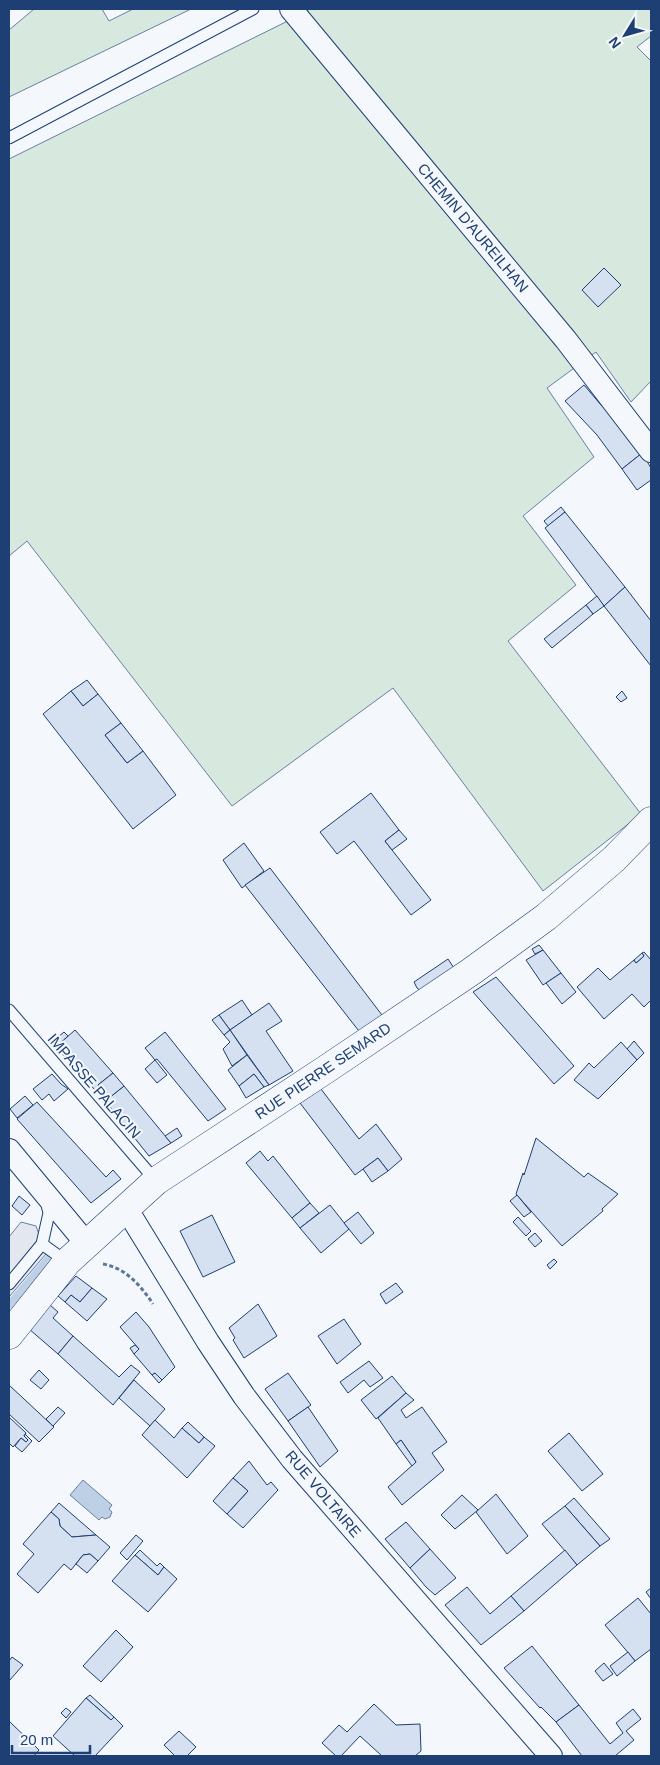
<svg xmlns="http://www.w3.org/2000/svg" width="660" height="1765" font-family="Helvetica,sans-serif">
  <style>
    .green { fill: #d7e8df; stroke: #687fa3 }
    .parking { fill: #e3e8f0; stroke: #687fa3 }
    .water { fill: #bed0e5; stroke: #687fa3 }
    .lines { fill: none; stroke-linecap: round; stroke-linejoin: round }
    .stream { stroke: #bed0e5; stroke-width: 8 }
    .building { fill: #d5e0f0; stroke: #1d3f73 }
    .lane-casing { stroke: #1d3f73; stroke-width: 13 }
    .street-casing { stroke: #1d3f73; stroke-width: 24 }
    .secondary-casing { stroke: #1d3f73; stroke-width: 29 }
    .path { stroke: #5e769c; stroke-width: 3; stroke-dasharray: 4 2.5; stroke-linecap: butt }
    .lane { stroke: #f4f7fb; stroke-width: 11 }
    .street { stroke: #f4f7fb; stroke-width: 22 }
    .secondary { stroke: #f4f7fb; stroke-width: 28 }
    .labels { text-anchor: middle; stroke-width: 4; stroke-linejoin: round; paint-order: stroke }
    .street-label { font-size: 15px; fill: #1d3f73; stroke: #f4f7fb }
  </style>
  <rect width="100%" height="100%" fill="#f4f7fb"/>
  <g class="green">
    <path d="M34,9H102L109,21L133,9H191L9,97V30Z"/>
    <path d="M307,9H651V36L637,47L651,61V381L631,402L596,352L547,388L594,457L523,516L576,585L508,641L641,814L543,891L393,688L232,806L27,541L9,556V159L308,11Z"/>
  </g>
  <path class="parking" d="M21,1222L36,1226L46,1254L9,1297V1237Z"/>
  <path class="water" d="M83,1480L112,1505L109,1509L112,1512L110,1517L105,1519L102,1517L99,1520L70,1495Z"/>
  <g class="lines">
    <path class="stream" d="M9,1305L49,1258"/>
  </g>
  <g class="building">
    <path d="M604,268L621,285L598,307L582,290Z"/>
    <path d="M584,385L601,405L618,421L642,453L622,469L597,435L565,401Z"/>
    <path d="M642,453L651,468V480L637,490L622,469Z"/>
    <path d="M561,507L565,512L548,526L544,521Z"/>
    <path d="M565,512L625,587L604,606L545,528Z"/>
    <path d="M625,587L651,621V666L604,606Z"/>
    <path d="M597,596L604,606L593,614L586,605Z"/>
    <path d="M586,605L593,614L552,648L544,639Z"/>
    <path d="M87,680L98,694L83,706L71,691Z"/>
    <path d="M71,691L83,706L98,694L121,723L105,735L127,763L143,751L176,795L133,829L43,714Z"/>
    <path d="M622,691L627,698L621,702L616,697Z"/>
    <path d="M121,723L143,751L127,763L105,735Z"/>
    <path d="M371,793L399,830L385,841L431,900L411,915L354,841L337,854L320,832Z"/>
    <path d="M399,830L407,839L392,850L385,841Z"/>
    <path d="M244,843L264,871L242,888L223,860Z"/>
    <path d="M270,868L385,1019L362,1035L245,885Z"/>
    <path d="M539,945L543,950L535,954L532,949Z"/>
    <path d="M543,950L561,973L543,985L526,960Z"/>
    <path d="M644,952L651,960V1000L644,1007L632,994L604,1019L577,987L598,968L610,980L634,960L636,963L644,956L642,953Z"/>
    <path d="M642,953L644,956L636,963L634,960Z"/>
    <path d="M448,959L456,971L422,992L417,988L414,982Z"/>
    <path d="M561,973L576,992L562,1004L546,983Z"/>
    <path d="M496,977L574,1066L554,1084L473,992Z"/>
    <path d="M242,1000L252,1015L230,1030L219,1015Z"/>
    <path d="M269,1003L282,1021L266,1031L293,1071L269,1085L230,1030Z"/>
    <path d="M219,1015L230,1030L224,1035L212,1020Z"/>
    <path d="M75,1030L113,1073L98,1085L109,1098L124,1086L171,1143L149,1156L105,1101L56,1047Z"/>
    <path d="M230,1030L247,1055L232,1066L223,1049L230,1042L224,1035Z"/>
    <path d="M64,1032L68,1036L56,1047L52,1042Z"/>
    <path d="M165,1032L226,1109L208,1121L157,1059L155,1060L145,1048Z"/>
    <path d="M634,1041L644,1053L637,1060L627,1049Z"/>
    <path d="M621,1042L637,1060L598,1099L574,1080L589,1063L594,1068Z"/>
    <path d="M247,1055L269,1085L264,1087L254,1074L239,1086L228,1070Z"/>
    <path d="M155,1060L167,1075L157,1083L145,1069Z"/>
    <path d="M113,1073L124,1086L109,1098L98,1085Z"/>
    <path d="M52,1074L61,1084L68,1089L54,1101L49,1094L42,1100L33,1089Z"/>
    <path d="M254,1074L264,1087L246,1098L239,1086Z"/>
    <path d="M321,1089L359,1139L376,1124L402,1159L388,1171L378,1158L355,1175L300,1103Z"/>
    <path d="M25,1096L33,1105L17,1118L10,1109Z"/>
    <path d="M37,1102L106,1177L113,1170L121,1179L91,1203L17,1119Z"/>
    <path d="M177,1128L182,1136L171,1143L165,1136Z"/>
    <path d="M536,1138L584,1177L588,1173L618,1194L602,1209L603,1211L562,1246L516,1194L523,1173L524,1175Z"/>
    <path d="M260,1151L268,1161L273,1156L310,1203L292,1218L246,1163Z"/>
    <path d="M378,1158L388,1171L372,1182L363,1169Z"/>
    <path d="M517,1195L531,1212L524,1217L510,1201Z"/>
    <path d="M19,1196L30,1205L22,1215L12,1206Z"/>
    <path d="M310,1203L319,1213L300,1228L292,1218Z"/>
    <path d="M330,1205L349,1229L321,1253L300,1228Z"/>
    <path d="M358,1212L374,1233L361,1244L344,1223Z"/>
    <path d="M212,1215L235,1262L203,1277L180,1231Z"/>
    <path d="M518,1217L531,1231L526,1236L513,1222Z"/>
    <path d="M535,1233L542,1241L535,1247L528,1239Z"/>
    <path d="M554,1259L557,1262L550,1269L547,1265Z"/>
    <path d="M76,1276L92,1288L80,1302L71,1295L65,1302L58,1296Z"/>
    <path d="M396,1283L403,1292L386,1304L380,1294Z"/>
    <path d="M92,1288L107,1299L87,1321L65,1302L71,1295L80,1302Z"/>
    <path d="M258,1304L277,1336L244,1358L233,1340L235,1338L229,1328Z"/>
    <path d="M50,1305L58,1312L53,1318L73,1336L58,1354L29,1329Z"/>
    <path d="M136,1312L149,1327L175,1367L162,1380L155,1373L152,1375L134,1354L139,1349L120,1327Z"/>
    <path d="M344,1319L361,1344L337,1364L318,1336Z"/>
    <path d="M73,1336L119,1377L131,1365L140,1372L113,1405L58,1354Z"/>
    <path d="M135,1345L139,1349L134,1354L130,1348Z"/>
    <path d="M369,1361L383,1378L370,1387L364,1380L348,1393L340,1382Z"/>
    <path d="M39,1370L49,1380L41,1389L30,1380Z"/>
    <path d="M155,1373L162,1380L159,1383L152,1375Z"/>
    <path d="M288,1373L311,1405L288,1421L265,1389Z"/>
    <path d="M392,1376L406,1393L376,1419L361,1400Z"/>
    <path d="M134,1380L165,1409L150,1426L119,1398Z"/>
    <path d="M9,1385L54,1427L39,1442L9,1414Z"/>
    <path d="M406,1393L414,1400L401,1410L406,1418L422,1407L447,1442L432,1453L444,1470L402,1505L388,1487L416,1462L401,1440L396,1444L378,1418Z"/>
    <path d="M58,1407L65,1413L53,1426L46,1419Z"/>
    <path d="M308,1407L338,1451L320,1467L288,1421Z"/>
    <path d="M9,1417L26,1433L24,1436L28,1440L26,1442L21,1438L13,1447L9,1443Z"/>
    <path d="M155,1420L174,1438L182,1428L199,1443L204,1437L215,1446L187,1478L142,1435Z"/>
    <path d="M188,1422L204,1437L199,1443L182,1428Z"/>
    <path d="M569,1433L603,1474L582,1491L548,1451Z"/>
    <path d="M25,1434L32,1441L22,1452L15,1446L21,1438L26,1442L28,1440L24,1436Z"/>
    <path d="M401,1440L416,1462L412,1466L396,1444Z"/>
    <path d="M249,1461L267,1485L271,1482L278,1490L243,1528L227,1514L248,1491L233,1478Z"/>
    <path d="M233,1478L248,1491L227,1514L213,1501Z"/>
    <path d="M496,1494L528,1536L507,1554L476,1512Z"/>
    <path d="M462,1495L478,1510L455,1529L441,1515Z"/>
    <path d="M574,1498L610,1539L600,1546L565,1506Z"/>
    <path d="M59,1503L96,1535L72,1537L60,1526L59,1519L51,1512Z"/>
    <path d="M565,1506L600,1546L577,1565L542,1524Z"/>
    <path d="M51,1512L59,1519L60,1526L72,1537L96,1535L110,1547L98,1561L90,1554L83,1555L71,1570L64,1564L38,1593L17,1574L34,1554L23,1544Z"/>
    <path d="M406,1522L430,1549L410,1568L385,1539Z"/>
    <path d="M136,1535L143,1541L127,1560L120,1553Z"/>
    <path d="M430,1549L456,1578L435,1595L426,1587L410,1568Z"/>
    <path d="M140,1550L157,1566L160,1563L164,1567L158,1575L135,1555Z"/>
    <path d="M565,1550L577,1565L524,1611L511,1596Z"/>
    <path d="M90,1554L98,1561L87,1573L76,1564L83,1555Z"/>
    <path d="M135,1555L158,1575L164,1567L177,1579L148,1612L112,1581Z"/>
    <path d="M467,1587L490,1614L511,1596L524,1611L481,1645L445,1605Z"/>
    <path d="M651,1588V1599L646,1592Z"/>
    <path d="M638,1598L651,1614V1649L635,1661L605,1625Z"/>
    <path d="M116,1630L133,1647L101,1682L83,1666Z"/>
    <path d="M532,1646L579,1705L556,1722L541,1707L540,1708L504,1668Z"/>
    <path d="M628,1652L635,1661L617,1676L610,1666Z"/>
    <path d="M12,1657L23,1665L9,1681V1661Z"/>
    <path d="M604,1663L613,1674L603,1681L595,1671Z"/>
    <path d="M90,1695L114,1717L111,1720L86,1698Z"/>
    <path d="M86,1698L111,1720L114,1717L123,1726L95,1756H75L53,1736Z"/>
    <path d="M374,1704L396,1725L420,1724L421,1751L415,1756H382L360,1736L341,1756H336L322,1743L339,1725L347,1732Z"/>
    <path d="M579,1705L610,1744L623,1733L616,1723L633,1709L641,1719L626,1731L634,1740L615,1756H582L556,1722Z"/>
    <path d="M66,1708L71,1712L66,1718L61,1713Z"/>
    <path d="M9,1721L39,1750L34,1756H9Z"/>
    <path d="M179,1731L196,1747L187,1756H175L164,1745Z"/>
  </g>
  <g class="lines">
    <defs>
      <g id="lane">
        <path d="M9,138L253,9"/>
        <path d="M9,1010L156,1181"/>
        <path d="M42,1244L67,1262"/>
        <path d="M9,1284L42,1244L49,1213L46,1201"/>
      </g>
      <g id="street">
        <path d="M291,9L566,340L651,451"/>
        <path d="M9,1150L86,1243"/>
        <path d="M126,1208L208,1342L244,1396L292,1459L551,1756"/>
      </g>
      <path id="secondary" d="M9,1335L67,1262L156,1181L325,1070L472,971L546,917L614,859L651,821"/>
    </defs>
    <use href="#lane" class="lane-casing"/>
    <use href="#street" class="street-casing"/>
    <use href="#secondary" class="secondary-casing"/>
    <path class="path" d="M103,1264C126,1268 141,1286 153,1304"/>
    <use href="#lane" class="lane"/>
    <use href="#street" class="street"/>
    <use href="#secondary" class="secondary"/>
  </g>
  <g class="labels">
    <g class="street-label">
      <text transform="translate(473 228) rotate(50)" y="5">CHEMIN D'AUREILHAN</text>
      <text transform="translate(323 1071) rotate(-34)" y="5">RUE PIERRE SEMARD</text>
      <text transform="translate(94 1086) rotate(49)" y="5">IMPASSE PALACIN</text>
      <text transform="translate(323 1494) rotate(50)" y="5">RUE VOLTAIRE</text>
    </g>
  </g>
  <rect width="660" height="1765" fill="none" stroke="#1d3f73" stroke-width="20"/>
  <g transform="translate(625 35) rotate(233)" stroke="#f4f7fb" stroke-width="4" paint-order="stroke">
  <path d="M0-4L9 19L0 12L-9 19Z" fill="#1d3f73"/>
  <text y="-8" font-size="14" font-weight="bold" text-anchor="middle" fill="#1d3f73">N</text>
  </g>
  <path d="M12 1745v8h78v-8" fill="none" stroke="#1d3f73" stroke-width="2.5"/>
  <text x="20" y="1745" font-size="15" fill="#1d3f73" stroke="#f4f7fb" stroke-width="4" paint-order="stroke">20 m</text>
</svg>
